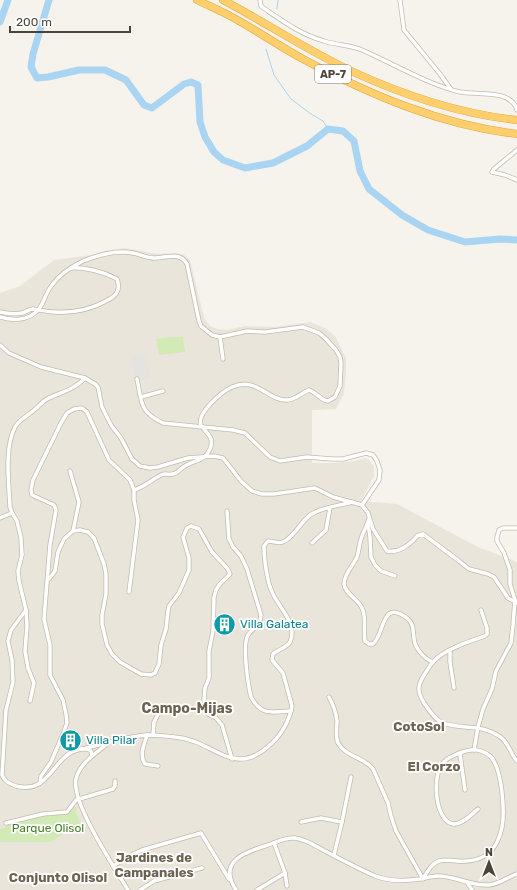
<svg xmlns="http://www.w3.org/2000/svg" width="517" height="890" font-family="Rubik,sans-serif">
  <style>
    .residential { fill: #eae5da }
    .green { fill: #d2eab5 }
    .parking { fill: #e5e3e0 }
    .lines { fill: none; stroke-linecap: round; stroke-linejoin: round }
    .stream { stroke: #a9d4f2; stroke-width: 1 }
    .river { stroke: #a9d4f2; stroke-width: 7 }
    .street-casing { stroke: #c2bbae; stroke-width: 5 }
    .highway-casing { stroke: #e0a43c; stroke-width: 8 }
    .street { stroke: #fff; stroke-width: 3.5 }
    .highway { stroke: #ffcf6e; stroke-width: 7 }
    .labels { text-anchor: middle; stroke-width: 3.5; stroke-linejoin: round; paint-order: stroke }
    .shield { fill: #fff; stroke: #817c74; stroke-width: 1 }
    .shield-label { font-size: 11px; font-weight: bold; fill: #4b4439 }
    .culture-label { font-size: 12px; fill: #0d838f; stroke: #fff; text-anchor: start }
    .park-label { font-size: 12px; fill: #4a7f2a; stroke: #fff }
    .neighbourhood-label { font-size: 13px; font-weight: bold; fill: #6e6250; stroke: #fff }
    .quarter-label { font-size: 14px; font-weight: bold; fill: #6e6250; stroke: #fff }
  </style>
  <rect width="100%" height="100%" fill="#f6f3ec"/>
  <path class="residential" d="M125,248L157,254L177,253L184,255L190,260L204,318L210,326L217,329L227,330L245,326L273,327L310,322L325,328L335,336L346,358V372L344,393L336,409L312,410V463H334L355,461L365,458L369,460L374,467V476L361,501L397,504L478,547L517,562V890H0V293L20,286L54,260L92,255L115,249Z"/>
  <g class="green">
    <path d="M169,337H183L185,352L159,355L156,339Z"/>
    <path d="M75,806L77,810L75,811L80,823L51,842H0V829L4,828L10,824L48,815L68,814Z"/>
  </g>
  <path class="parking" d="M145,353L151,378L136,382L130,356Z"/>
  <g class="lines">
    <g class="stream">
      <path d="M277,9L278,0"/>
      <path d="M266,49L274,75L291,99L311,114L323,121L328,129"/>
    </g>
    <g class="river">
      <path d="M49,0L33,54L31,67L37,78L48,77L79,70H105L126,80L144,105L152,108L184,84L191,82L198,85L200,122L205,137L214,152L223,160L245,168L273,163L307,146L328,129L343,131L354,141L360,171L369,189L402,215L428,230L465,242L500,239L517,240"/>
      <path d="M0,22L8,0"/>
    </g>
    <defs>
      <g id="street">
        <path d="M260,0L261,6L265,9C284,22 302,35 324,41C336,45 350,45 362,50C392,63 429,85 460,92C478,95 511,89 517,110"/>
        <path d="M400,0L404,30L440,74L450,88"/>
        <path d="M517,150L494,169L492,172L505,175L517,180"/>
        <path d="M0,312C7,313 14,315 22,313C26,312 29,309 33,309C40,310 48,312 55,312C73,313 90,310 106,301C116,296 121,291 117,279C104,272 86,267 71,268"/>
        <path d="M0,317C16,322 34,320 42,304C45,298 47,291 52,285C59,275 71,267 83,261C98,255 117,250 133,253C140,254 146,258 154,258C166,258 180,251 187,264L199,321L201,326L212,335L220,337L247,331L265,332L303,327L319,333L326,339L336,350L340,357L341,363L340,386L335,397L328,401L324,400L313,392L309,390C301,393 295,400 287,400C268,401 257,376 232,387C223,391 196,413 201,425C206,434 215,436 210,449C205,461 195,460 185,466C181,468 178,473 173,474C169,475 165,473 161,475C151,480 146,486 134,490L130,480L109,460L87,412L82,408L74,409L67,413L61,423L33,480L31,490L32,495L54,505L56,510L50,545L44,619L50,645V675L63,700L66,714L67,723L63,734L51,762L41,776L40,783"/>
        <path d="M220,337L223,359"/>
        <path d="M0,345L9,353L41,367L85,378L95,384L98,387L102,407L111,425L121,438L132,459L140,466L150,468L158,467L188,458L214,456L223,458L241,481L252,491L262,494H274L315,488L333,497L362,505L368,513L373,529L387,551C399,553 410,545 417,536L423,534L459,561L469,569L488,574L494,577L508,598L517,603"/>
        <path d="M85,378C74,390 61,392 47,399C42,402 38,407 33,411C27,416 19,420 15,427C4,448 9,484 10,507L12,513L17,521L21,538L22,555L18,571L19,581L26,610L11,630L8,641L12,660L13,682L6,710L2,775C4,781 10,784 16,786C54,796 53,746 88,749L91,751L92,756"/>
        <path d="M137,379C142,402 139,412 163,423L233,430L245,433L270,457L280,461L307,457L332,459H343L366,453L373,455L377,461L380,470L379,480L362,505"/>
        <path d="M141,397L163,391"/>
        <path d="M70,471L79,502L73,531"/>
        <path d="M227,511L229,539L233,547L241,556L247,569L261,615C260,627 253,627 248,635C242,644 248,685 251,697C261,716 272,712 291,711"/>
        <path d="M0,518L12,513"/>
        <path d="M369,519C367,526 363,532 361,539C359,545 359,551 357,557C353,566 344,574 344,584C345,594 358,599 362,608C367,618 363,631 365,641L369,644H373C385,634 381,597 408,619C414,624 413,632 414,639C415,648 424,659 433,662"/>
        <path d="M368,524L370,537L371,557L375,565L381,571L395,576"/>
        <path d="M312,543L326,530L330,508"/>
        <path d="M49,579L55,571L58,552L64,539L73,531L80,530L88,532L94,538L104,564L106,574V594L102,615V624L107,645L112,654L120,662L141,674L151,675L155,673L159,664L161,645L166,629L168,611L169,606L179,593L189,570V558L183,537L187,528L191,526L199,529L212,552L227,568L230,574L219,585L216,590L214,597L213,631L209,651V678L205,688L204,700L205,708L208,714L216,718L222,725L232,759"/>
        <path d="M129,592L138,520L134,500V490"/>
        <path d="M26,610L27,626L25,651L28,668L34,683L30,701"/>
        <path d="M481,610L487,628V634L485,636C470,641 443,650 433,662C430,665 428,669 426,672C418,684 416,690 424,703C429,710 435,720 443,723C462,730 479,723 499,736C508,741 510,753 517,761"/>
        <path d="M450,651V662L454,688"/>
        <path d="M329,697C333,704 336,713 337,721C337,728 335,736 338,743C346,757 364,757 373,769L388,803L391,816L396,831L423,879C427,872 431,864 439,861C444,859 451,861 457,861C482,863 497,853 502,827C505,811 502,769 491,757C486,752 478,749 471,750C463,751 447,757 442,764C432,777 435,821 453,824C462,825 472,814 478,809"/>
        <path d="M147,735C144,745 139,755 145,764L158,766"/>
        <path d="M153,735L154,722L162,707"/>
        <path d="M106,745C95,754 79,764 76,779C71,803 115,868 128,890"/>
        <path d="M86,748C106,744 127,736 148,735C157,735 166,736 175,737C215,740 233,781 272,743C282,734 290,719 292,706L283,673L272,660L273,654C277,650 288,647 290,642C298,624 280,609 273,594C267,583 264,558 264,546L268,541C273,541 278,544 283,542C293,538 301,522 310,515C322,507 338,506 352,502"/>
        <path d="M474,750L478,727L483,709L492,689L496,671L511,643L513,625L515,600L510,584V570L504,553L497,541V537L499,530L503,528H517"/>
        <path d="M460,754L465,790"/>
        <path d="M301,822L321,818L342,822"/>
        <path d="M6,823L43,814L67,812L76,800L113,789L115,786V781"/>
        <path d="M334,855L342,822L351,777"/>
        <path d="M113,866L131,855L142,850L201,833L229,879"/>
        <path d="M285,873L287,886"/>
        <path d="M467,882L472,890"/>
        <path d="M140,890L154,881L202,868"/>
        <path d="M236,890C217,861 245,852 268,845C276,842 286,837 295,838C305,839 314,845 323,850C340,859 357,868 375,876C388,881 406,881 420,879C426,878 432,876 438,876C455,876 471,886 489,885C500,884 507,877 517,874"/>
        <path d="M257,890L285,873L274,843"/>
      </g>
      <g id="highway">
        <path d="M197,0C209,6 221,11 232,17C256,30 279,46 303,59C370,95 441,125 517,134"/>
        <path d="M223,0C266,23 307,50 351,71C403,95 459,114 517,120"/>
      </g>
    </defs>
    <use href="#street" class="street-casing"/>
    <use href="#highway" class="highway-casing"/>
    <use href="#street" class="street"/>
    <use href="#highway" class="highway"/>
  </g>
  <defs>
    <symbol id="building-disc" viewBox="-11 -11 22 22"><circle r="9.5" fill="#0f9aa8" stroke="#fff"/><path d="M-4-6H4V6H1V3H-1V6H-4ZM-2.5-4.3h1.7v1.8h-1.7ZM.8-4.3h1.7v1.8H.8ZM-2.5-1h1.7V.8h-1.7ZM.8-1h1.7V.8H.8Z" fill="#fff"/></symbol>
  </defs>
  <g fill-rule="evenodd">
    <use href="#building-disc" x="212" y="612" width="25" height="25"/>
    <use href="#building-disc" x="58" y="728" width="25" height="25"/>
  </g>
  <g class="labels">
    <rect class="shield" x="315" y="65" width="36" height="18" rx="3"/>
    <g class="shield-label">
      <text x="333" y="78">AP-7</text>
    </g>
    <g class="culture-label">
      <text x="240" y="628">Villa Galatea</text>
      <text x="86" y="744">Villa Pilar</text>
    </g>
    <g class="park-label">
      <text x="48" y="832">Parque Olisol</text>
    </g>
    <g class="neighbourhood-label">
      <text x="419" y="731">CotoSol</text>
      <text x="434" y="771">El Corzo</text>
      <text x="154" y="862">Jardines de<tspan x="154" dy="15">Campanales</tspan></text>
      <text x="58" y="882">Conjunto Olisol</text>
    </g>
    <g class="quarter-label">
      <text x="187" y="713">Campo-Mijas</text>
    </g>
  </g>
  <g transform="translate(489 862)" stroke="#ffffff" stroke-width="3" paint-order="stroke">
  <path d="M0-3L7 15L0 10L-7 15Z" fill="#4b4439"/>
  <text y="-6" font-size="11" font-weight="bold" text-anchor="middle" fill="#4b4439">N</text>
  </g>
  <path d="M10 26v6h120v-6" fill="none" stroke="#4b4439" stroke-width="2"/>
  <text x="16" y="26" font-size="12" fill="#4b4439" stroke="#ffffff" stroke-width="3" paint-order="stroke">200 m</text>
</svg>
